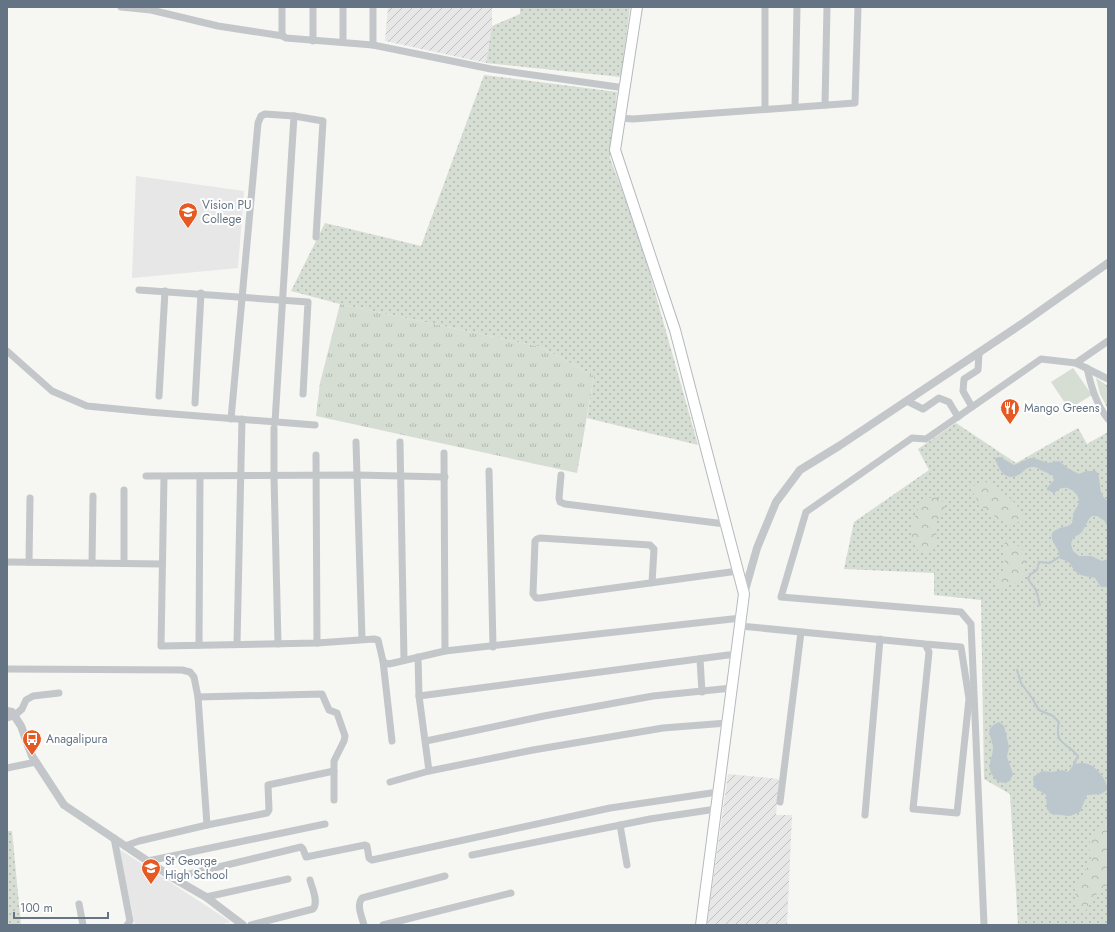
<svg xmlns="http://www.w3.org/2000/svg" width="1115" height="932" font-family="Jost,sans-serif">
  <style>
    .built { fill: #e6e7e6 }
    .industrial { fill: url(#industrial-furrows) }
    .grass { fill: url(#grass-dots) }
    .forest { fill: url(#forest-crowns) }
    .park { fill: url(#park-tufts) }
    .pitch { fill: #d6ddd3 }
    .water { fill: #bcc7cd }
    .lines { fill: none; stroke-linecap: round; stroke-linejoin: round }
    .stream { stroke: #bcc7cd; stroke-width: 2 }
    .secondary-casing { stroke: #b5babf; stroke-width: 12 }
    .minor { stroke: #c3c7ca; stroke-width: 7 }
    .tertiary { stroke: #c3c7ca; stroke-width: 8 }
    .secondary { stroke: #fff; stroke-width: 10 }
    .labels { text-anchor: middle; stroke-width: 4; stroke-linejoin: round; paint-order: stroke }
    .poi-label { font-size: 12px; fill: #647484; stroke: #fff; text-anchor: start }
  </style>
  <defs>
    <pattern id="industrial-furrows" width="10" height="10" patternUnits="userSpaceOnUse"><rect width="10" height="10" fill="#e6e7e6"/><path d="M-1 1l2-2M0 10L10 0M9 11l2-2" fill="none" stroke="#bec0c0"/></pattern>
    <pattern id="grass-dots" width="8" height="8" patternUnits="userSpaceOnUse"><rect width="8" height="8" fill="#d6ddd3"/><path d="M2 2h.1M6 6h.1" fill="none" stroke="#b1b8b1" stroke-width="1.8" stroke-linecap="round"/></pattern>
    <pattern id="forest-crowns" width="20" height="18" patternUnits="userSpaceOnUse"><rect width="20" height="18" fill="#d6ddd3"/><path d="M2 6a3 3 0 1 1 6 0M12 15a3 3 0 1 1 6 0" fill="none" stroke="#b1b8b1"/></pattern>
    <pattern id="park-tufts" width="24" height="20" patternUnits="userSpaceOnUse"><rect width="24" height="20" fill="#d6ddd3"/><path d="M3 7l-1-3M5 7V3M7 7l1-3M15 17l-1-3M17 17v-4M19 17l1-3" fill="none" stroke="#b1b8b1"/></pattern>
  </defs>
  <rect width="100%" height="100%" fill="#f6f6f2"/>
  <g class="built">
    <path d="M136,176L244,191L238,268L132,278Z"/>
    <path d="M119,849L231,922L218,925H135Z"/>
  </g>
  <g class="industrial">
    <path d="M388,7H492V26L486,63L385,41Z"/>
    <path d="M728,774L779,779L776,815H792L787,925H707Z"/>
  </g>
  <g class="grass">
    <path d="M520,7H630L621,77L486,63L492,26L520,14Z"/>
    <path d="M484,75L617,92L610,158L640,239L698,445L587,418L594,376L541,347L340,304L291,291L325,223L421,246Z"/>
    <path d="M956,423L1016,463L1078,428L1087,444L1108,432V925H1018L1010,794L984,779L981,600L934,595V573L844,569L854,522L929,470L918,449Z"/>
    <path d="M7,831H12L21,925H7Z"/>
  </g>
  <g class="forest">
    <path d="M984,481C998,490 1021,501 1023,519L1012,526C993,516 979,510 971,487Z"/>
    <path d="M935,497L943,502L946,510L942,516L935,521L937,540L934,549L931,552H919L912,539L911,526L920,505L926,499Z"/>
    <path d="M1005,541C1029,547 1027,556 1023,576L1014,583L1003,588L994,584L995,577L1004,570L1005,563L1003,552Z"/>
    <path d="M1108,820V884L1106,888C1092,894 1092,904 1083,914L1076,905L1075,888L1091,861L1089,845L1092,834Z"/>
  </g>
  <g class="park">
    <path d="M340,304L541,347L594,376L577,473L316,416L320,383Z"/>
    <path d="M1096,378L1108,386V409L1100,394Z"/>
  </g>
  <path class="pitch" d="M1073,368L1092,395L1069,409L1051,382Z"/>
  <g class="water">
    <path d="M1000,457L1014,465L1030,458H1034L1048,463L1059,461L1069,469L1079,474L1086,471H1096C1103,480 1096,494 1108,501V532L1106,522L1097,516H1092L1089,519L1082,532L1073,538L1071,544L1073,551L1079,556H1091L1102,561L1108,559V587H1101L1095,578C1090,576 1084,577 1079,574C1069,568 1075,562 1060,559C1059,557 1060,555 1059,553C1057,546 1044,534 1058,529C1063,526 1067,528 1072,523C1073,518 1073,513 1075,510C1077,507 1079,504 1079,501C1079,494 1069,486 1063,488C1059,488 1057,491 1054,493L1047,490V488L1054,480V477C1051,474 1047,473 1043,471C1040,470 1038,467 1034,467C1026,466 1024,472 1018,475C1005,482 999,469 995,459V458Z"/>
    <path d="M999,722L1004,726L1009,747L1007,757L1013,774L1010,781L1004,783C999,782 996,781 993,776C986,766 992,760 993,749C993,737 982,729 999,722Z"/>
    <path d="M1081,763C1083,763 1086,763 1088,764C1097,767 1108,781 1107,790L1101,794L1087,795L1080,812L1070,816L1051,814L1047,809L1046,795L1034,787L1033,777L1042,771L1052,772L1062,770L1068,772L1074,764Z"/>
  </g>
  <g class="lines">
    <g class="stream">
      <path d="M1040,605C1038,599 1038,592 1034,587C1031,584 1030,583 1028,578L1031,574L1037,570L1039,562L1050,563L1059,557"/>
      <path d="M1017,670L1021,683L1032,698L1039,710L1053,716L1059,722C1054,745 1066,741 1078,756L1074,764"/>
    </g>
    <defs>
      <path id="secondary" d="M637,7L615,150L675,330L744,594L701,925"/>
    </defs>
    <use href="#secondary" class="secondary-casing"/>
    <g class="minor">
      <path d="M121,7L151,10L218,26L283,36"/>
      <path d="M282,7V33L283,36L286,38L373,45L491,69L625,88"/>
      <path d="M313,41V7"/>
      <path d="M343,42V7"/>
      <path d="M373,45V7"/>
      <path d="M825,105L827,7"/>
      <path d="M795,107L797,7"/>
      <path d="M765,109V7"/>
      <path d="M294,116L323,121L316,237"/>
      <path d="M620,118L633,119L855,103L858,7"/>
      <path d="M139,290L308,302L303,394"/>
      <path d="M7,351L52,391L87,406L148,412L315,425"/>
      <path d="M1076,363L1108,341"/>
      <path d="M1087,368C1091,386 1096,404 1108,419"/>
      <path d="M159,396L165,291"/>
      <path d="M907,401L923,409L939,398L949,402L958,417"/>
      <path d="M195,403L201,293"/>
      <path d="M972,407L963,391L964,379L978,370L979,353"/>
      <path d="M231,419L258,123L261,116L265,114L294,116L275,422"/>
      <path d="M274,428V476L278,644"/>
      <path d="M356,442L362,639"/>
      <path d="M400,442L404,660"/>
      <path d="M444,453L445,651"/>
      <path d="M316,455L317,643"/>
      <path d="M489,471L493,647"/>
      <path d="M561,475L559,498L560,502L565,504L725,524"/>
      <path d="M146,476L356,475L445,477"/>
      <path d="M164,477L161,646L317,643L374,639L378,640L383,661L385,663L389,664L445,651L741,618"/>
      <path d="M7,562L162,564"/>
      <path d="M29,562L30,498"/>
      <path d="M92,563L93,496"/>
      <path d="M124,563V490"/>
      <path d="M652,583L654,549L650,545L540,538L537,539L535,541L533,594L536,598H540L738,571"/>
      <path d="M740,626L925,644L929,652L913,809L957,813L969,699L961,647L925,644"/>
      <path d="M237,644L242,419"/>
      <path d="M199,645L200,476"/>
      <path d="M418,657L419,696L429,771"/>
      <path d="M700,659L702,692"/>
      <path d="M383,661L392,741"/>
      <path d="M7,669L182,670L190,672L194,677L198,697L207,825"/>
      <path d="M419,696L728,655H736"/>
      <path d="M198,697L322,694L329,710L337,713L345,736L344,741L334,761V800"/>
      <path d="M7,718L14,716L22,709L26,700L33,696L59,693"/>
      <path d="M426,741L544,716L653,696L732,688"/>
      <path d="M7,768L36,762"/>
      <path d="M390,782L429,771L533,750L663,728L727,723"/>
      <path d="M780,802L801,632"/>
      <path d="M865,815L880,639"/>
      <path d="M620,825L627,865"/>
      <path d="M114,838L130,921L127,925"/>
      <path d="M125,846L139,841L207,825L267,813L269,810L268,785L334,771"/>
      <path d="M472,855L650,819L716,809"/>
      <path d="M148,861L325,824"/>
      <path d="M173,878L301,847L303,849L306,857L365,845L367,846L369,858L372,860L610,808L718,792"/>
      <path d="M206,897L288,879"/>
      <path d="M79,904L83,925"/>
      <path d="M251,925L313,909C319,902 312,888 310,880"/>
      <path d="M364,925C362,917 356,905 362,898L445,876"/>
      <path d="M383,925L511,893"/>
      <path d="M984,925L971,624L961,612L781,597L806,512L912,438L926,439L1041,359L1076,363L1108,379"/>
    </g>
    <g class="tertiary">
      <path d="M744,594L757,548L776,502L800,470L839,446L1023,323L1108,263"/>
      <path d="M7,711L12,712L21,726L32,756L64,805L173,878L206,897L243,925"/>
    </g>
    <use href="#secondary" class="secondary"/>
  </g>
  <defs>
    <symbol id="school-pin" viewBox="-11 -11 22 30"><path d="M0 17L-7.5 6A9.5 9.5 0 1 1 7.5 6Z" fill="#e65922" stroke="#fff"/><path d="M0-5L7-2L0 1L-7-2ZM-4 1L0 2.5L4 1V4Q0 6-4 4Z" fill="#fff"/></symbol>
    <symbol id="restaurant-pin" viewBox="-11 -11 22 30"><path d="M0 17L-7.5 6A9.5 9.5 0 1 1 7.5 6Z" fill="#e65922" stroke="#fff"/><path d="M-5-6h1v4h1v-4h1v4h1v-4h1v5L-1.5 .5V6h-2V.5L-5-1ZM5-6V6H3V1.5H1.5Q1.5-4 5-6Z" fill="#fff"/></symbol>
    <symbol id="bus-pin" viewBox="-11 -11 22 30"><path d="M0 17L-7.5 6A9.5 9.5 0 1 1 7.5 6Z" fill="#e65922" stroke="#fff"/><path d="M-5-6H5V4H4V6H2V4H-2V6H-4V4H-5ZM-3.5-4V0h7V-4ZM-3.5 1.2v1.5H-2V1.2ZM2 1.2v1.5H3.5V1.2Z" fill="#fff"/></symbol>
  </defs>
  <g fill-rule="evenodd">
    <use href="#school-pin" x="177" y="201" width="22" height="30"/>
    <use href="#restaurant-pin" x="999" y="397" width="22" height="30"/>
    <use href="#bus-pin" x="21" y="728" width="22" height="30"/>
    <use href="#school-pin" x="140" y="857" width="22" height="30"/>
  </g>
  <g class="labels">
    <g class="poi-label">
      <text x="202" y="209">Vision PU<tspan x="202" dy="14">College</tspan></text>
      <text x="1024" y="412">Mango Greens</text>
      <text x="46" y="743">Anagalipura</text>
      <text x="165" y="865">St George<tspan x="165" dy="14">High School</tspan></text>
    </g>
  </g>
  <rect width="1115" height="932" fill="none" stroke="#647484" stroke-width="16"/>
  <path d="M14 912v6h94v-6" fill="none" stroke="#647484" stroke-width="2"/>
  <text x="20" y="912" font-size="12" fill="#647484" stroke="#ffffff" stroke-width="3" paint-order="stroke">100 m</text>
</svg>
